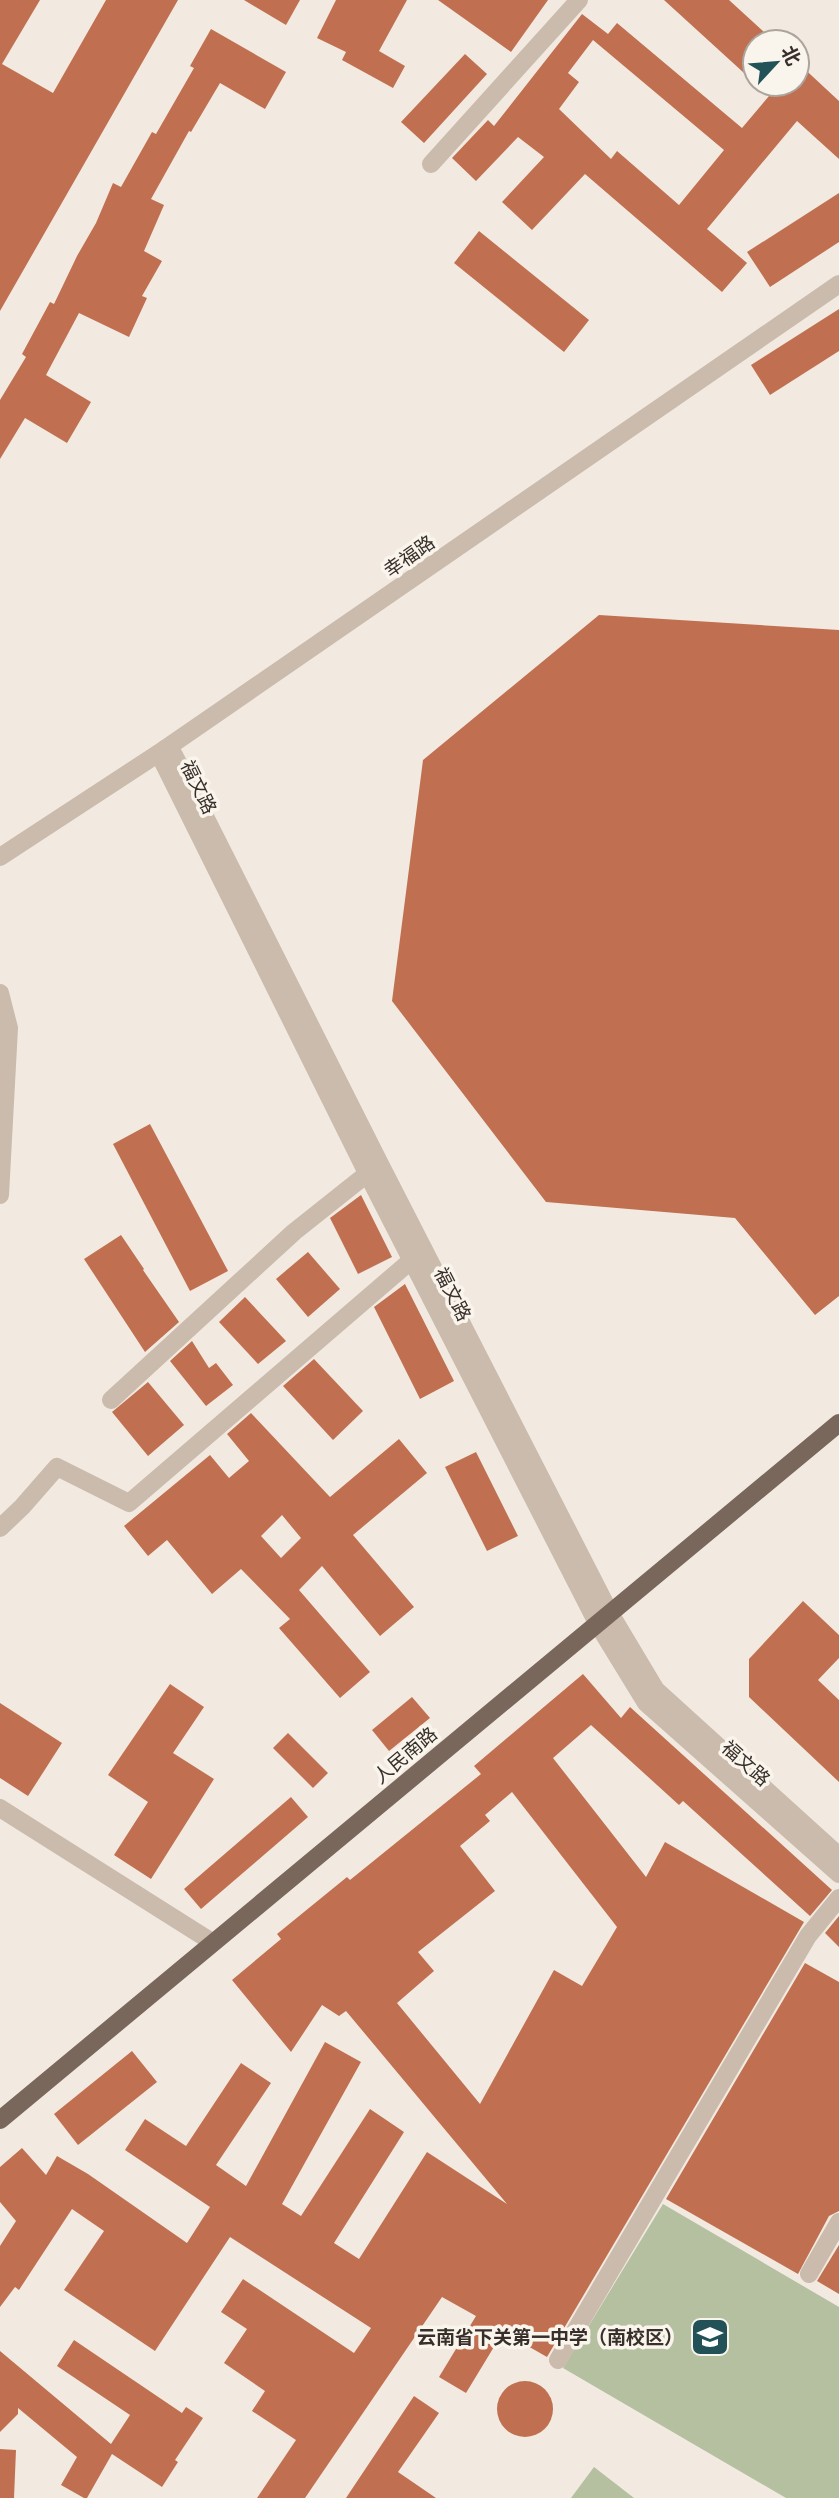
<svg xmlns="http://www.w3.org/2000/svg" width="839" height="2498" font-family="'Titillium Web','Noto Sans SC',sans-serif">
  <style>
    .green { fill: #b4c0a0 }
    .building { fill: #c07050; fill-rule: evenodd }
    .lines { fill: none; stroke-linecap: round; stroke-linejoin: round }
    .street { stroke: #cabbac; stroke-width: 18 }
    .primary { stroke: #79675c; stroke-width: 18 }
    .labels { text-anchor: middle; stroke-width: 7; stroke-linejoin: round; paint-order: stroke }
    .street-label { font-size: 19px; fill: #382f2a; stroke: #f9f4ec }
    .poi-label { font-size: 19px; font-weight: bold; fill: #382f2a; stroke: #f9f4ec; text-anchor: end }
  </style>
  <rect width="100%" height="100%" fill="#f2eae0"/>
  <g class="green">
    <path d="M663,2204L839,2307V2498H786L563,2368Z"/>
    <path d="M594,2467L634,2498H571Z"/>
  </g>
  <g class="building">
    <path d="M0,0H40L2,64L53,93L106,0H178L0,311Z"/>
    <path d="M244,0H300L286,25Z"/>
    <path d="M336,0H407L379,51L405,66L393,88L342,60L346,52L317,38Z"/>
    <path d="M438,0H548L511,52Z"/>
    <path d="M664,0H729L775,42H755V83Z"/>
    <path d="M582,14L608,34L617,23L742,128L769,96L756,84H797V62L839,101V159L797,121L707,229L747,263L722,292L585,174L532,230L502,202L544,157L518,137L476,181L452,158L488,120L494,126ZM593,40L724,150L679,205L617,151L611,159L559,109L579,82L568,73Z"/>
    <path d="M211,29L286,72L265,109L220,83L191,132L189,131L151,199L164,205L144,251L162,261L142,296L147,298L129,337L79,313L46,375L91,402L67,443L25,418L0,459V400L26,357L22,354L50,302L54,304L77,256L96,223L113,183L121,187L152,132L156,134L194,68L190,66Z"/>
    <path d="M465,54L487,74L424,143L401,122Z"/>
    <path d="M839,193V242L770,287L747,252Z"/>
    <path d="M479,231L589,320L564,352L454,263Z"/>
    <path d="M839,309V351L770,395L751,365Z"/>
    <path d="M599,615L839,630V1296L815,1315L735,1218L546,1202L392,1001L423,760Z"/>
    <path d="M150,1124L228,1271L190,1291L113,1144Z"/>
    <path d="M361,1195L392,1257L358,1274L330,1218Z"/>
    <path d="M121,1235L144,1269L143,1270L179,1322L145,1352L84,1259Z"/>
    <path d="M308,1252L340,1289L308,1317L276,1279Z"/>
    <path d="M405,1284L454,1381L420,1399L374,1307Z"/>
    <path d="M245,1297L286,1341L258,1364L219,1322Z"/>
    <path d="M192,1341L209,1368L216,1363L233,1385L206,1406L170,1361Z"/>
    <path d="M314,1359L363,1411L333,1440L283,1386Z"/>
    <path d="M148,1382L184,1425L148,1456L112,1412Z"/>
    <path d="M251,1413L330,1497L399,1439L427,1473L353,1535L414,1607L380,1636L322,1566L299,1590L370,1672L340,1698L279,1628L290,1619L241,1569L212,1594L167,1540L148,1556L124,1526L210,1455L229,1478L249,1461L227,1434ZM282,1515L301,1538L281,1558L261,1536Z"/>
    <path d="M476,1452L518,1536L487,1551L445,1467Z"/>
    <path d="M803,1601L839,1635V1658L818,1680L839,1700V1782L749,1697V1659Z"/>
    <path d="M583,1674L621,1718L630,1707L832,1890L810,1916L683,1801L679,1805L591,1725L553,1758L646,1877L665,1842L804,1922L547,2357L503,2332L466,2393L439,2377L476,2316L442,2297L305,2498H257L296,2440L252,2411L265,2391L224,2363L247,2329L221,2312L243,2279L354,2353L371,2328L230,2237L155,2351L64,2290L104,2231L72,2209L19,2290L15,2287L0,2307V2246L16,2221L0,2202V2167L22,2148L46,2175L57,2156L88,2174L187,2243L210,2207L125,2150L145,2119L186,2146L241,2063L271,2083L216,2165L246,2186L325,2042L361,2062L282,2204L301,2216L370,2109L404,2132L334,2243L359,2259L427,2152L507,2204L346,2011L339,2016L322,2005L291,2052L232,1980L281,1939L277,1934L347,1877L350,1880L481,1774L474,1766ZM512,1792L617,1927L582,1986L554,1970L480,2104L397,2003L434,1971L418,1952L495,1891L460,1846L490,1821L485,1815Z"/>
    <path d="M170,1684L204,1707L173,1753L214,1779L151,1879L114,1855L148,1802L108,1775Z"/>
    <path d="M412,1697L430,1718L389,1751L372,1730Z"/>
    <path d="M0,1703L62,1743L28,1796L0,1778Z"/>
    <path d="M288,1733L328,1773L313,1788L273,1748Z"/>
    <path d="M291,1797L308,1817L201,1909L184,1889Z"/>
    <path d="M839,1916V1947L825,1933Z"/>
    <path d="M805,1963L839,1982V2211L829,2216L798,2274L666,2199Z"/>
    <path d="M132,2051L157,2082L78,2145L54,2114Z"/>
    <path d="M839,2245V2294L817,2281Z"/>
    <path d="M74,2340L182,2413L186,2407L203,2418L175,2460L178,2462L162,2487L112,2454L87,2498H84L61,2485L77,2457L18,2408V2414L0,2432V2351L111,2444L130,2415L57,2366Z"/>
    <circle cx="525" cy="2409" r="28"/>
    <path d="M414,2396L439,2413L398,2472L436,2498H346Z"/>
    <path d="M0,2449L16,2450L14,2498H0Z"/>
  </g>
  <g class="lines">
    <g class="street">
      <path d="M431,164L579,0"/>
      <path d="M165,749L163,762L367,1173L597,1623L646,1703L839,1874"/>
      <path d="M165,749L174,755L380,1164L610,1613L656,1690L839,1856"/>
      <path d="M0,857L165,749L839,284"/>
      <path d="M0,993L9,1028L0,1195"/>
      <path d="M111,1400L294,1232L377,1166"/>
      <path d="M0,1528L22,1507L57,1467L129,1503L421,1252"/>
      <path d="M0,1808L212,1942"/>
      <path d="M809,2274L839,2222"/>
      <path d="M558,2360L808,1936L839,1898"/>
    </g>
    <path class="primary" d="M0,2120L839,1423"/>
  </g>
  <defs>
    <symbol id="school-square" viewBox="-11 -11 22 22"><rect x="-9" y="-9" width="18" height="18" rx="4" fill="#225258" stroke="#f9f4ec"/><path d="M0-5L7-2L0 1L-7-2ZM-4 1L0 2.5L4 1V4Q0 6-4 4Z" fill="#fff"/></symbol>
  </defs>
  <g fill-rule="evenodd">
    <use href="#school-square" x="688" y="2315" width="44" height="44"/>
  </g>
  <g class="labels">
    <g class="street-label">
      <text transform="translate(409 556) rotate(-35)" y="7">幸福路</text>
      <text transform="translate(199 787) rotate(64)" y="7">福文路</text>
      <text transform="translate(453 1294) rotate(63)" y="7">福文路</text>
      <text transform="translate(405 1755) rotate(-40)" y="7">人民南路</text>
      <text transform="translate(746 1763) rotate(42)" y="7">福文路</text>
    </g>
    <g class="poi-label">
      <text x="683" y="2344">云南省下关第一中学（南校区）</text>
    </g>
  </g>
  <g transform="translate(776 63) rotate(64)"><circle r="33" fill="#f9f4ec" stroke="#aca59e" stroke-width="2"/>
  <path d="M0-5L12 26L0 18L-12 26Z" fill="#225258"/>
  <text y="-10" font-size="19" font-weight="bold" text-anchor="middle" fill="#382f2a">北</text>
  </g>
</svg>
